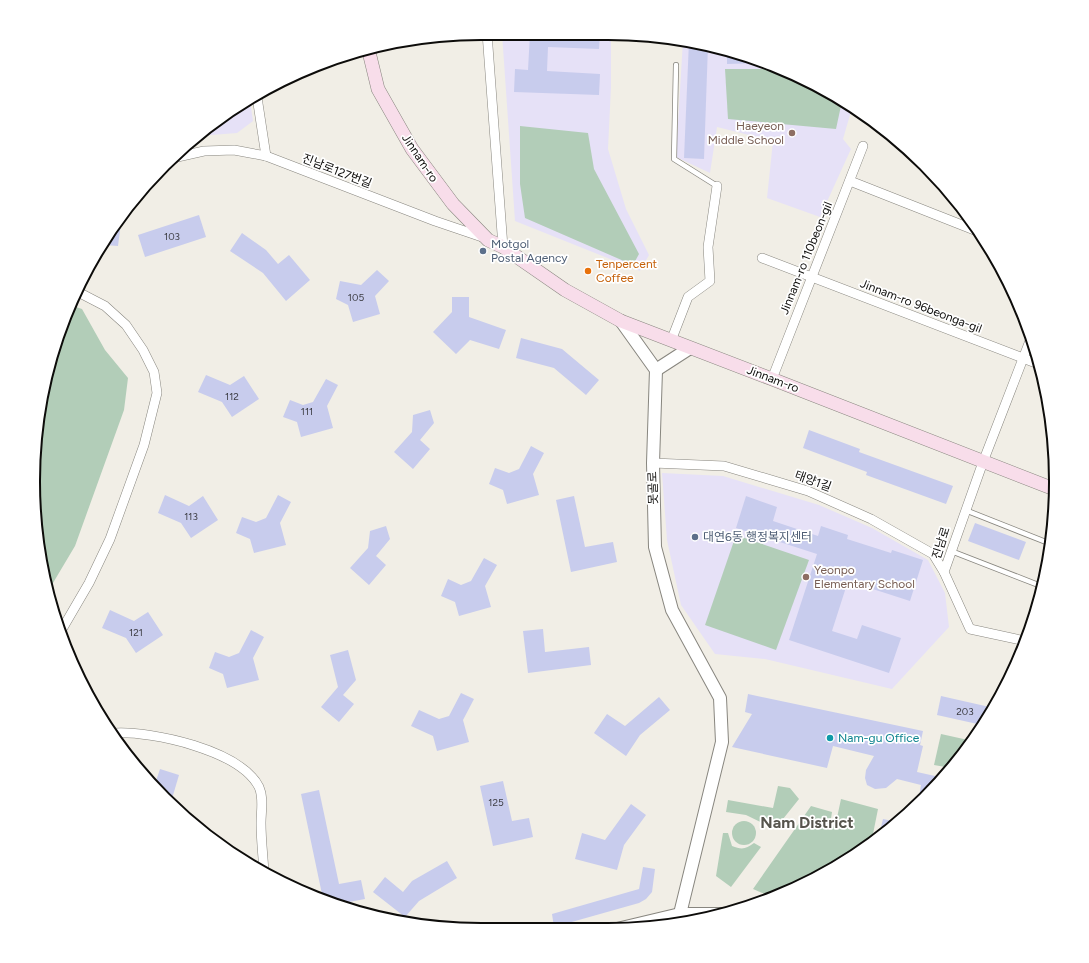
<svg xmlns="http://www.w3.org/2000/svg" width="1089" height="963" font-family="Figtree,'Noto Sans KR',sans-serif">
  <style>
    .education { fill: #e6e1f7 }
    .green { fill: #b2cdb8 }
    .building { fill: #c8cced }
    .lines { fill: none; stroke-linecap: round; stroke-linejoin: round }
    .service-casing { stroke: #88867f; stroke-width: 6 }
    .minor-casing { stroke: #88867f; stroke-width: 10 }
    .tertiary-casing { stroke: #88867f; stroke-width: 14 }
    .secondary-casing { stroke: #88867f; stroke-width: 14 }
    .service { stroke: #fff; stroke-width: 4.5 }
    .minor { stroke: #fff; stroke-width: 9 }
    .tertiary { stroke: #fff; stroke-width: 12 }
    .secondary { stroke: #f8ddea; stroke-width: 13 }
    .education-dot { fill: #8d6e63; stroke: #fff; stroke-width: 1.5 }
    .service-dot { fill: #5c6f8a; stroke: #fff; stroke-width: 1.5 }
    .food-dot { fill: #e8710a; stroke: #fff; stroke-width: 1.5 }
    .culture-dot { fill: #0f9aa8; stroke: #fff; stroke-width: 1.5 }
    .labels { text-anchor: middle; stroke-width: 3.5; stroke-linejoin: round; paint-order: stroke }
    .number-label { font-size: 10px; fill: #3c3c43 }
    .education-label { font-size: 12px; fill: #785e54; stroke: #fff; text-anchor: end }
    .street-label { font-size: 12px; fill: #0d0c0a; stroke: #fff }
    .service-label { font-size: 12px; fill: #4e5e75; stroke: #fff; text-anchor: start }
    .food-label { font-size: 12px; fill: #c56008; stroke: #fff; text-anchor: start }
    .culture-label { font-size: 12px; fill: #0d838f; stroke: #fff; text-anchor: start }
    .district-label { font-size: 16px; font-weight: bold; fill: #56544d; stroke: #fff }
    .rim { fill: none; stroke: #0d0c0a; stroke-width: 2 }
  </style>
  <rect width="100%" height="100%" fill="#f1eee6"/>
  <g class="education">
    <path d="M502,33L611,34V87L608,149L626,209L649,255L640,271L515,221Z"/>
    <path d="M683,40L695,42L779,67L832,93L852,108L843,139L851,149L820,217L767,198L773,141L717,127L710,173L676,157Z"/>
    <path d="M250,101L253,121L237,133L198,136Z"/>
    <path d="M662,473L723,476L819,505L872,528L928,560L945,593L949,627L892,689L765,659L715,654L681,605L667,540Z"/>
  </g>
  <g class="green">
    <path d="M725,69H782L832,93L842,101L836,129L728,119Z"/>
    <path d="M520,126L588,133L594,169L639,254L633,265L525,218L520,184Z"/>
    <path d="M70,305L82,309L105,350L128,378L124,410L75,546L47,593L34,511L42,394L67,310Z"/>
    <path d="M736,535L809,560L776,650L705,625Z"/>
    <path d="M941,734L968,740L967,746L951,768L934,765Z"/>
    <path d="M778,786L790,788L799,799L775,829L746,815L726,812L728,800L773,808Z"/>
    <path d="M841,799L878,809L871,844L806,884L772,897L753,889L811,806L832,812L830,825L835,827Z"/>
    <circle cx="744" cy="833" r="12"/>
    <path d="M723,833H728L732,846C742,850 746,849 754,843L761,847L731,887L716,876Z"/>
  </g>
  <g class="building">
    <path d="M530,33L600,34L599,49L548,47L547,71L600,74L599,95L514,92L515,69L528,70Z"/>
    <path d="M689,41L708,45L704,159L684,158Z"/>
    <path d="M727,51L760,61V63L727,64Z"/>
    <path d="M122,215L118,246L105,245L109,237Z"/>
    <path d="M199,215L206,237L145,257L138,235Z"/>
    <path d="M242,233L266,250L278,264L289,255L310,280L286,301L263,273L230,251Z"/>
    <path d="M377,270L389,281L375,296L380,314L353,322L348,305L336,299L340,281L361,285Z"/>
    <path d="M452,297H469V317L506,330L499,349L470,340L456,354L433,332L452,312Z"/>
    <path d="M521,338L562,349L599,380L586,395L554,368L516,358Z"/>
    <path d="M206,375L230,385L244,376L259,399L232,417L222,402L198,392Z"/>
    <path d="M326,379L338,385L327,406L333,428L301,437L297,422L283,417L290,400L303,405L313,402Z"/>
    <path d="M430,410L434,423L420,440L430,449L413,469L394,452L412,432L413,415Z"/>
    <path d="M809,430L860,449L859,452L953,486L946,504L866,475L867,472L803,448Z"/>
    <path d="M531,446L544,453L533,474L539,495L507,504L503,490L489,484L495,468L509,473L519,469Z"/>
    <path d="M165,495L189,506L203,496L218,520L191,538L181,523L158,513Z"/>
    <path d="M278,495L291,502L280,523L286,545L254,553L250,539L236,533L242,517L256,522L266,518Z"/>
    <path d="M574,496L585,547L613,542L617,562L571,572L556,500Z"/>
    <path d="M746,496L777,507L773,521L818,536L821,526L848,535L847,539L891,553L892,550L923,560L910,601L848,581L832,631L857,639L862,625L901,638L889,673L789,640L817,554L736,528Z"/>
    <path d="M975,523L1026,542L1019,560L968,541Z"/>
    <path d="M386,526L390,539L376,556L386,565L369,585L350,568L368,548L370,531Z"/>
    <path d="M484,558L497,565L485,586L491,607L459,616L455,602L441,596L448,579L461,585L471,581Z"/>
    <path d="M110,610L134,621L148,612L163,635L136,653L126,638L102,628Z"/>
    <path d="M543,629L545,652L589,647L591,665L528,673L523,631Z"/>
    <path d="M251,630L264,637L253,658L259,680L227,688L223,674L209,668L215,652L229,657L239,653Z"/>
    <path d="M348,650L356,680L343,695L354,704L339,722L321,707L338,687L330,655Z"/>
    <path d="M461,693L474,699L463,720L469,742L437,751L433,736L411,726L419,710L439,719L449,716Z"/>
    <path d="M748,694L923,731L920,745L923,746L917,772L944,778L918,803L921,785L897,779L886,788L875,789L867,785L865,778L866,770L874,756L833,746L827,768L732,747L752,714L745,712Z"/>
    <path d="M941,696L994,708L982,725L937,715Z"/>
    <path d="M659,697L670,710L640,735L626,756L594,733L607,714L625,726Z"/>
    <path d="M160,769L179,775L171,802L154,787Z"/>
    <path d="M503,781L512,821L529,818L533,837L493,846L480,786Z"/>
    <path d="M319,790L339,884L361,880L365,899L338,904L323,899L301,794Z"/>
    <path d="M631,804L646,815L624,845L617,870L575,859L582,833L605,840Z"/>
    <path d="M883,819L897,822L878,839Z"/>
    <path d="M447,861L457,878L419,901L405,917L373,892L385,877L403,892L412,881Z"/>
    <path d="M643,867L655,869L652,892L646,899L639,903L554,927L552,914L639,889Z"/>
  </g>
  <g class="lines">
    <defs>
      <g id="service">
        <path d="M676,65L674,159L717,186"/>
        <path d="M965,510L1051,544"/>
        <path d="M951,551L1041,586"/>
      </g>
      <g id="minor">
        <path d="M487,33L503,247"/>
        <path d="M257,97L266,156"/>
        <path d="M173,158L204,151L234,150L266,156L435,221L485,238"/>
        <path d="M850,181L977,231"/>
        <path d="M762,258L1041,365"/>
        <path d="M671,341L688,297L710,281L708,247L717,186"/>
        <path d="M772,379L863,146"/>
        <path d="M653,463L724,466L808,491L871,519L933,554L944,572"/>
        <path d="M61,631L89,583L110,539L144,445L157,393L154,372L143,350L126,325L105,306L78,292"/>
        <path d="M1025,641L970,629L944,572L983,462L1031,338"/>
        <path d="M115,733C152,731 240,750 259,787C264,798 261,811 261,823C261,839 263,856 264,872"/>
      </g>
      <g id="tertiary">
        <path d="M621,321L656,370L653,463L655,547L672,610L720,698L722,742L678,922"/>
        <path d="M656,370L690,348"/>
        <path d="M617,929L680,914H726"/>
      </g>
      <path id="secondary" d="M368,48L378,89L412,149L453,204L488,240L503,247L565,290L621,321L772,379L1054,489"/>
    </defs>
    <use href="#service" class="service-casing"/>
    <use href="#minor" class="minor-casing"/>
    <use href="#tertiary" class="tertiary-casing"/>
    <use href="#secondary" class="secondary-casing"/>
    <use href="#service" class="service"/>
    <use href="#minor" class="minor"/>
    <use href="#tertiary" class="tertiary"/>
    <use href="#secondary" class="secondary"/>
  </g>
  <g class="education-dot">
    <circle cx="792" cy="133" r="4"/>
    <circle cx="806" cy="577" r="4"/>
  </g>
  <g class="service-dot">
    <circle cx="483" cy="251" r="4"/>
    <circle cx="695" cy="537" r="4"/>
  </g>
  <circle class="food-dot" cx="588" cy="271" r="4"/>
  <circle class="culture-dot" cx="830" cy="738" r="4"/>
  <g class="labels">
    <g class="number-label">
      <text x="172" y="240">103</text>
      <text x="356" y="301">105</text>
      <text x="232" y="400">112</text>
      <text x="307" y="415">111</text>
      <text x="191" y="520">113</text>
      <text x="136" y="636">121</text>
      <text x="965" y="715">203</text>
      <text x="496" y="806">125</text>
    </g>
    <g class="education-label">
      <text x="784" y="130">Haeyeon<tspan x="784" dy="14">Middle School</tspan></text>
      <text x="814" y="574" text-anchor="start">Yeonpo<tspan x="814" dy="14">Elementary School</tspan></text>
    </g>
    <g class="street-label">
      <text transform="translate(420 158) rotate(56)" y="4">Jinnam-ro</text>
      <text transform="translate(337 171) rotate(21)" y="4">진남로127번길</text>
      <text transform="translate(806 258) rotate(-68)" y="4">Jinnam-ro 110beon-gil</text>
      <text transform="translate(921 306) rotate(21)" y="4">Jinnam-ro 96beonga-gil</text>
      <text transform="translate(773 379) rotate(21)" y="4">Jinnam-ro</text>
      <text transform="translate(813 481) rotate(20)" y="4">태양1길</text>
      <text transform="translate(653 488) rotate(-92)" y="4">못골로</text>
      <text transform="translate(941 543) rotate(-72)" y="4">진남로</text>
    </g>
    <g class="service-label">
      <text x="491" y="248">Motgol<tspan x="491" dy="14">Postal Agency</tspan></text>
      <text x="703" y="541">대연6동 행정복지센터</text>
    </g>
    <g class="food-label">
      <text x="596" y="268">Tenpercent<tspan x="596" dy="14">Coffee</tspan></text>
    </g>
    <g class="culture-label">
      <text x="838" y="742">Nam-gu Office</text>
    </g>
    <g class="district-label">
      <text x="807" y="828">Nam District</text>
    </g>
  </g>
  <path d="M0 0H1089V963H0ZM481 40H608A441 441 0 0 1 1049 481V482A441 441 0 0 1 608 923H481A441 441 0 0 1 40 482V481A441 441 0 0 1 481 40Z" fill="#fff" fill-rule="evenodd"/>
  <path class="rim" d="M481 40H608A441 441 0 0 1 1049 481V482A441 441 0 0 1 608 923H481A441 441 0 0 1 40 482V481A441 441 0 0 1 481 40Z"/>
</svg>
